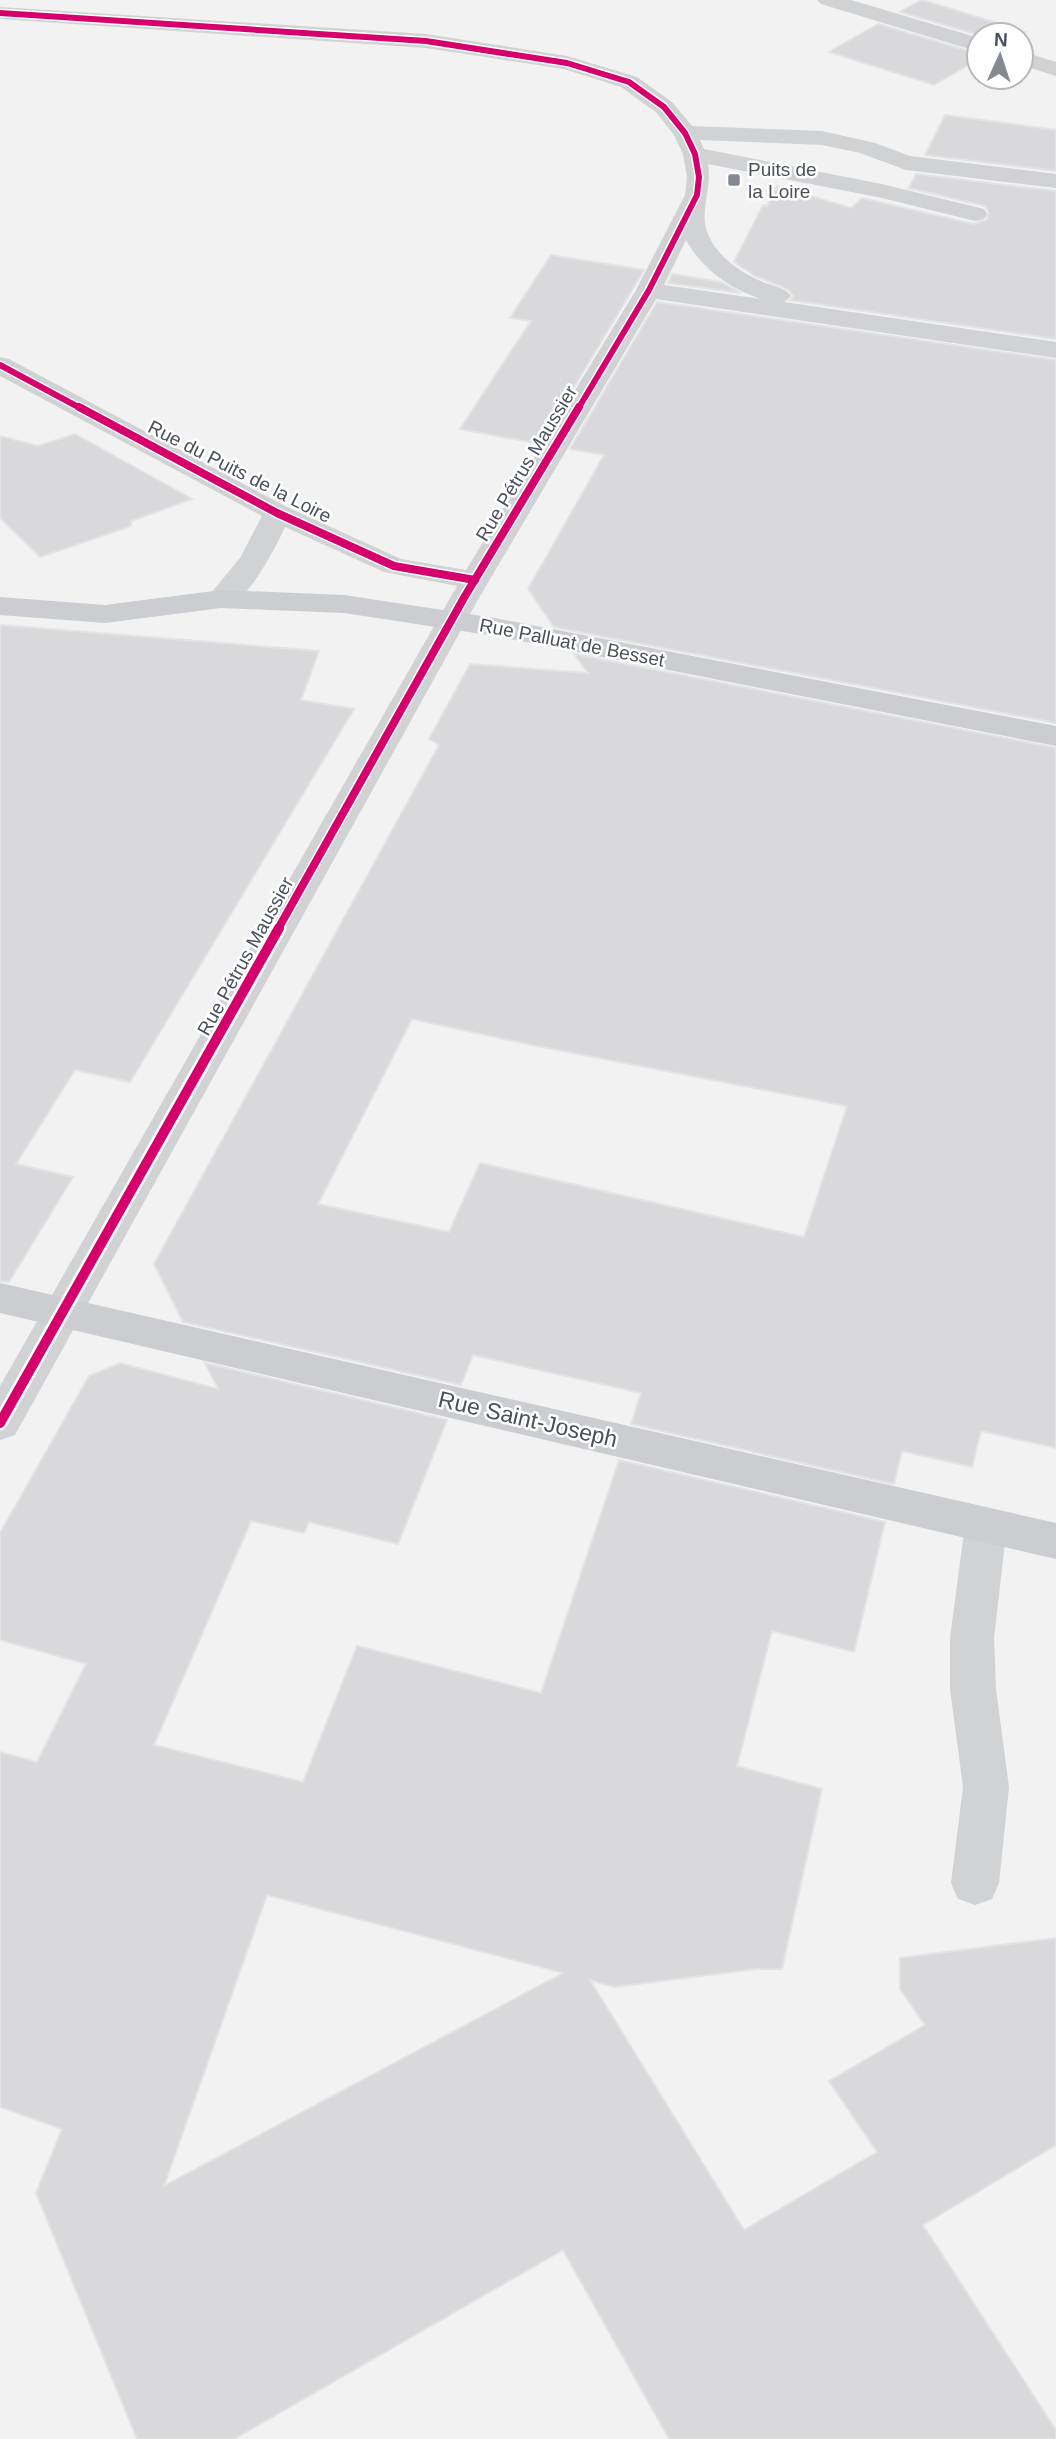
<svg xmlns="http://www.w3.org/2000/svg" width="1056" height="2439" font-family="Arial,sans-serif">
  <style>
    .building { fill: #d9d9db; stroke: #e3e3e4; stroke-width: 2; fill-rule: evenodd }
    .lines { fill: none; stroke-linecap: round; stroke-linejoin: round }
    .minor { fill: #d1d2d4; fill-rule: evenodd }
    .major { fill: #cbcdd1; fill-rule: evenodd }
    .cycleway-far2-casing { stroke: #fff; stroke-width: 9 }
    .cycleway-far1-casing { stroke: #fff; stroke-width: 11 }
    .cycleway-casing { stroke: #fff; stroke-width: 15 }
    .cycleway-far2 { stroke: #d6006c; stroke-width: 6 }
    .cycleway-far1 { stroke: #d6006c; stroke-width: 8 }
    .cycleway { stroke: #d6006c; stroke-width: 10 }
    .poi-dot { fill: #858990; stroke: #fff; stroke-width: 2.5 }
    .labels { text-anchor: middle; stroke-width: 5; stroke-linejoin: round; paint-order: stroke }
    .far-poi-label { font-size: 19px; fill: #4a505c; stroke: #fff; text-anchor: start }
    .far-street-label { font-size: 19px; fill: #4a505c; stroke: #fff }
    .street-label { font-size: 23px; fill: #4a505c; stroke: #fff }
  </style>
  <rect width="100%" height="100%" fill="#f2f2f2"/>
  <g class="building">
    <path d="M921,0H923L1025,32L1020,35H979L900,12Z"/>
    <path d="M878,24L979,54V59L934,85L829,52Z"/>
    <path d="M945,115L1056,130V171L925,155Z"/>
    <path d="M916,174L1056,191V339L790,300L794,296L787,289L755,276L734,262L763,205L767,206L777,186L851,208L862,198L974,224L986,220L989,213L985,206L909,188Z"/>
    <path d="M551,255L644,270L540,444L460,429L531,321L510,318Z"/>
    <path d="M672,274L721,282L741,293L668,283Z"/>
    <path d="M657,302L1056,360V723L554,627L528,589L604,455L570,449Z"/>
    <path d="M75,434L192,499L131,521V526L40,557L0,518V436L38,446Z"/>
    <path d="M0,625L319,651L301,700L354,709L130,1082L75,1070L16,1164L73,1177L9,1282L0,1281Z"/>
    <path d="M574,654L1056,748V1448L981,1431L972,1467L902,1451L894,1484L631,1424L641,1393L473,1355L461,1385L183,1322L154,1264L439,745L429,739L470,664L588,673ZM412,1019L532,1045L847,1106L804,1237L480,1163L449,1232L318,1204Z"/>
    <path d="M120,1363L218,1389L205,1363L447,1420L398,1544L309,1522L304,1533L251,1521L154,1745L303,1782L357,1646L541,1693L619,1460L885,1522L854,1652L772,1631L737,1766L822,1789L782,1969H756L614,1987L590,1980L744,2230L877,2152L829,2081L925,2025L900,1989V1958L1056,1938V2145L923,2225L1056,2430V2439H669L563,2250L234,2439H137L36,2193L62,2129L0,2107V1752L37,1762L86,1664L0,1640V1533L89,1376ZM267,1895L563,1973L164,2186Z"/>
  </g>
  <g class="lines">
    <g class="minor">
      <path d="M817,0H851L979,38V52L821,4Z"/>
      <path d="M0,7L426,34L567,56L637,77L672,102L692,126L822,131L875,143L910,156L1056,174V188L906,170L860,153L822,145L700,140L704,149L882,184L984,209L987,214L984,219L975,221L882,198L708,164C712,186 701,208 706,228C713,254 739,272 763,282C772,286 785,287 791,296L784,302L1056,342V358L656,299L480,596L15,1435L0,1440V1386L457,586L384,572L285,527C275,549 252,592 232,605C225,609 218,607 211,605L206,599L240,558L262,516L0,376V357L9,359L287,507L401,559L466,570L636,290L685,195L687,177L683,154L674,135L656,112L621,87L564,69L426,48L0,19ZM686,240C703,270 729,288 761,299L664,285Z"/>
      <path d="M1021,51L1056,62V76L1021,65Z"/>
      <path d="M986,1507L1001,1512L1007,1525L994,1638L996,1689L1009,1787L999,1883L992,1899L975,1905L958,1899L951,1883L963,1787L950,1689V1638L965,1525L971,1512Z"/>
    </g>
    <g class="major">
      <path d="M221,590L344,595L495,618L1056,726V746L495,636L344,613L221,608L105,623L0,615V597L105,605Z"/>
      <path d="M0,1283L1056,1523V1559L0,1313Z"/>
    </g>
    <defs>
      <g id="cycleway-far2">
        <path d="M0,13L426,41L567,63L629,82L664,107L685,133L695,154L699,177L697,195L649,290L578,409"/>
        <path d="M0,365L82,409"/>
      </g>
      <g id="cycleway-far1">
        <path d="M79,407L277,513L394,566L475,580"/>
        <path d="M278,929L465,596L579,407"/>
      </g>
      <path id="cycleway" d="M0,1423L279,928"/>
    </defs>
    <use href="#cycleway-far2" class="cycleway-far2-casing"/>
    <use href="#cycleway-far1" class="cycleway-far1-casing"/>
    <use href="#cycleway" class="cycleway-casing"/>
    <use href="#cycleway-far2" class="cycleway-far2"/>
    <use href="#cycleway-far1" class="cycleway-far1"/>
    <use href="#cycleway" class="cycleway"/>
  </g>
  <rect class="poi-dot" x="727" y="173" width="14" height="14" rx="3.5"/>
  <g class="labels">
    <g class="far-poi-label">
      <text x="748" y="176">Puits de<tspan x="748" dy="22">la Loire</tspan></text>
    </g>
    <g class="far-street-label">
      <text transform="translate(526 463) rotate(-59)" y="7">Rue Pétrus Maussier</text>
      <text transform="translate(240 471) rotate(27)" y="7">Rue du Puits de la Loire</text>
      <text transform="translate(572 642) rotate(11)" y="7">Rue Palluat de Besset</text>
      <text transform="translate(245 956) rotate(-61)" y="7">Rue Pétrus Maussier</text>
    </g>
    <g class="street-label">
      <text transform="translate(528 1419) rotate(13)" y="8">Rue Saint-Joseph</text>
    </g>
  </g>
  <g transform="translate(1000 56) rotate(3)"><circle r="33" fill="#ffffff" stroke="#b7b9be" stroke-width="2"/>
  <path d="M0-5L12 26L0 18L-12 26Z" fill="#858990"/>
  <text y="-10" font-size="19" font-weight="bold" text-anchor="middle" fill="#4a505c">N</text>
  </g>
</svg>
